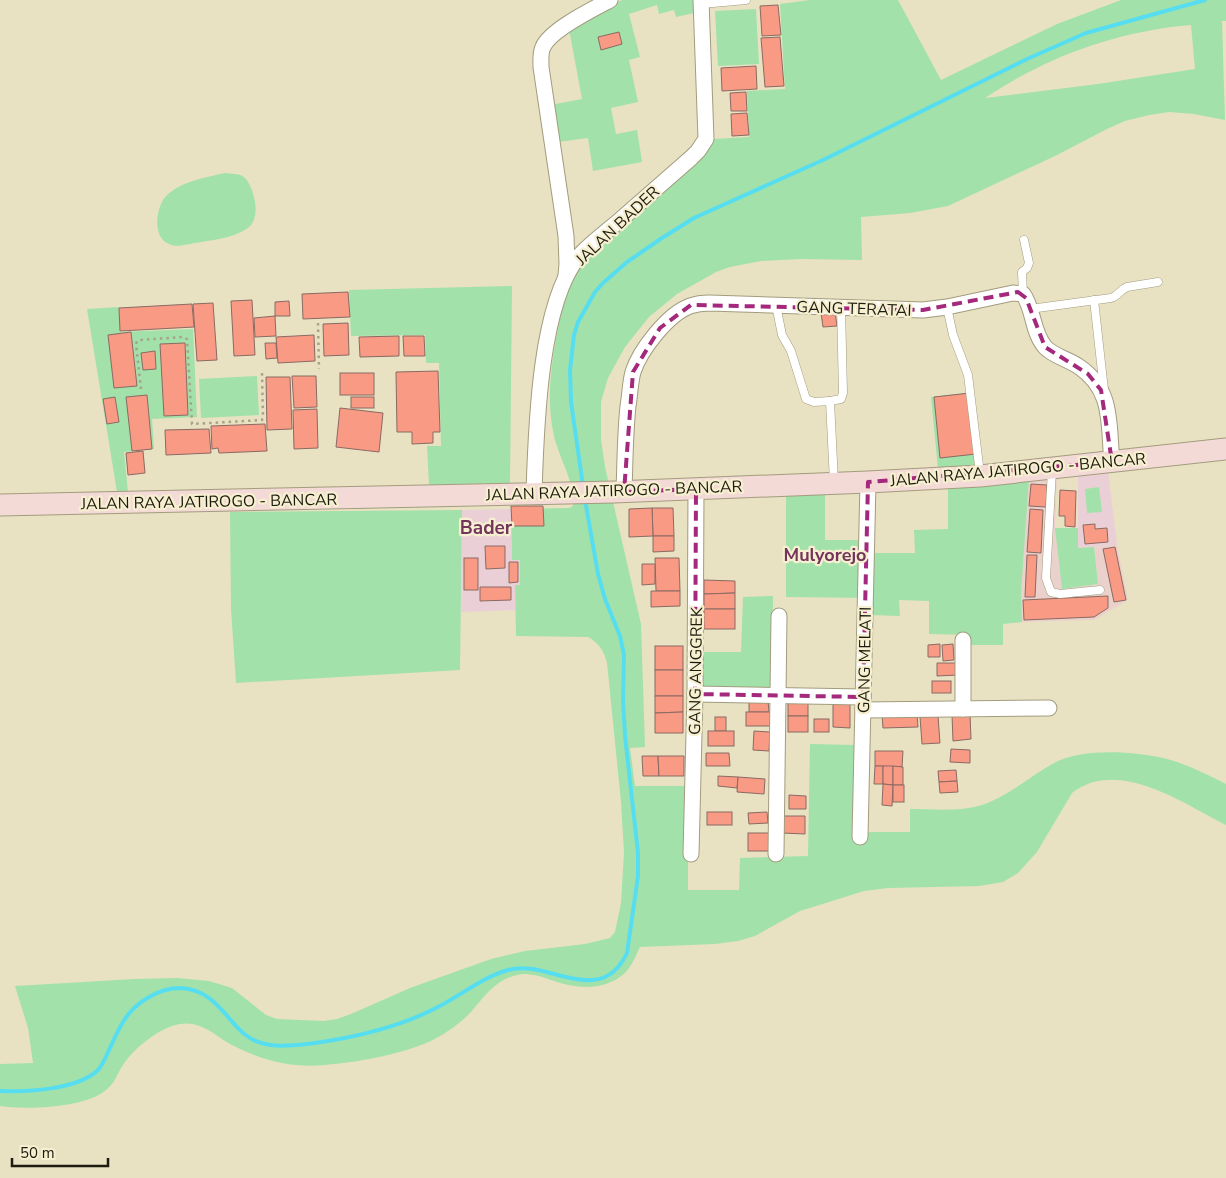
<svg xmlns="http://www.w3.org/2000/svg" width="1226" height="1178" font-family="'Nunito Sans',sans-serif">
  <style>
    .commercial { fill: #ead0d6 }
    .industrial { fill: #ebd1cb }
    .green { fill: #a2e1aa; fill-rule: evenodd }
    .lines { fill: none; stroke-linecap: round; stroke-linejoin: round }
    .stream { stroke: #56def0; stroke-width: 4 }
    .building { fill: #f89a84; stroke: #8a6a63 }
    .lane-casing { stroke: #a29c7e; stroke-width: 9 }
    .street-casing { stroke: #a29c7e; stroke-width: 17 }
    .secondary-casing { stroke: #a29c7e; stroke-width: 23 }
    .path { stroke: #a7a289; stroke-width: 2.5; stroke-dasharray: 2.5 4; stroke-linecap: butt }
    .lane { stroke: #fff; stroke-width: 8 }
    .street { stroke: #fff; stroke-width: 15 }
    .secondary { stroke: #f4dad6; stroke-width: 21 }
    .marked { fill: none; stroke: #a4297c; stroke-width: 4; stroke-dasharray: 10 6; stroke-linejoin: round }
    .labels { text-anchor: middle; stroke-width: 4.5; stroke-linejoin: round; paint-order: stroke }
    .street-label { font-size: 16px; fill: #1d1b0f; stroke: #f6efd0 }
    .neighbourhood-label { font-size: 18px; font-weight: bold; fill: #73355c; stroke: #f6efd0 }
    .quarter-label { font-size: 19px; font-weight: bold; fill: #73355c; stroke: #f6efd0 }
  </style>
  <rect width="100%" height="100%" fill="#e8e2c3"/>
  <g class="commercial">
    <path d="M1108,470L1117,545L1078,548V474Z"/>
    <path d="M511,509L512,560H520V585H515V610L461,612L462,510Z"/>
  </g>
  <path class="industrial" d="M1057,476L1055,526L1062,589L1098,584L1094,547L1117,545L1128,600L1094,620L1022,622L1021,593L1029,479Z"/>
  <g class="green">
    <path d="M622,0H693L694,13L676,17L674,10L659,14L657,5L629,14L640,57L629,60L638,102L611,108L616,134L637,130L642,162L593,171L588,138L558,142L550,105L582,99L569,29Z"/>
    <path d="M810,0H898L941,80L1057,24L1121,0H1226V21H1222L1225,120L1194,114L1169,112L1149,115L1125,121L1107,129L1055,156L948,206L910,213L861,217L862,260L801,259L761,261L730,267L716,272L677,294L649,317L625,347L608,378L601,402V439L605,467L641,624L645,747L630,748L635,786H688V890H739L740,858L808,856L810,744L856,745L855,832H910V809C931,809 961,812 982,805C1009,796 1030,776 1054,763C1081,748 1133,751 1163,758C1185,763 1206,774 1226,784V825C1183,803 1117,757 1072,793L1037,852L1018,873L1003,882L979,886L888,888L864,891L800,911L755,936L738,941L715,944L640,947C636,955 632,966 625,973C605,991 577,989 554,981C542,977 529,972 517,975C495,980 485,996 471,1012C464,1019 456,1026 448,1031C420,1052 360,1062 325,1065C293,1068 263,1061 234,1046C216,1037 202,1020 180,1024C160,1027 133,1049 123,1065C117,1074 115,1083 106,1090C85,1108 27,1110 0,1106V1064L33,1063L28,1028L15,986L134,979L177,978L209,981L232,988L266,1015L277,1019L324,1021L337,1019L351,1014L410,988L491,959L525,951L585,944L610,938L615,932L621,903L624,853L621,802L607,663C604,651 599,643 588,637L516,636L515,585H520V560H512L511,509L569,508L573,506C574,479 560,461 554,436C546,400 551,365 558,329C561,314 564,298 570,285C576,272 584,261 594,250L704,153L710,148L714,139L749,137L747,91L785,89L780,4ZM1191,25L1195,69L1098,84L985,98C1001,88 1018,77 1035,69C1082,45 1139,29 1191,25Z"/>
    <path d="M756,9L759,64L718,66L715,11Z"/>
    <path d="M225,173C231,174 239,173 244,177C254,186 261,216 250,226C237,238 212,240 195,243C188,244 176,248 169,244C151,237 156,204 168,194C183,181 207,177 225,173Z"/>
    <path d="M512,286L510,483L429,485L427,446H441L439,363H426L425,335L351,336L349,290Z"/>
    <path d="M119,307L120,332L193,329L197,417L152,419L154,449L124,452L128,492H117L87,309Z"/>
    <path d="M257,376L259,415L201,418L199,379Z"/>
    <path d="M974,392L982,466L938,469L931,397Z"/>
    <path d="M1029,479L1021,593L1022,622L1003,624V645H969L970,635L929,634V601L899,600L900,616L870,615V598L786,597V492L825,491V540H862V553H915L914,530L948,529V485Z"/>
    <path d="M1099,487L1102,512L1087,513L1085,489Z"/>
    <path d="M462,510L460,670L236,683L231,609L230,512Z"/>
    <path d="M1055,528H1078V548L1094,547L1098,584L1062,589Z"/>
    <path d="M773,596L772,690H699V652H741L743,597Z"/>
  </g>
  <g class="lines">
    <g class="stream">
      <path d="M583,486L571,402L570,370L574,335L578,322L595,292L603,283L627,262L662,238L694,218L823,160L1027,59L1086,33L1205,0"/>
      <path d="M0,1091C27,1092 77,1090 98,1070C103,1064 106,1057 109,1050C120,1027 125,1011 149,997C159,991 168,988 181,988C227,991 228,1040 270,1045C285,1047 300,1045 315,1043C357,1037 400,1027 438,1007C461,995 483,977 508,970C547,958 600,1010 627,953L638,876V853L625,736L623,701L624,655L620,636L605,599L598,574L585,500"/>
    </g>
  </g>
  <g class="building">
    <path d="M778,5L781,35L762,36L760,6Z"/>
    <path d="M619,32L622,44L601,50L598,37Z"/>
    <path d="M780,37L784,86L765,87L761,38Z"/>
    <path d="M756,66L757,89L722,91L721,68Z"/>
    <path d="M746,92L747,111H731L730,93Z"/>
    <path d="M747,113L749,135L732,136L731,114Z"/>
    <path d="M348,292L350,317L303,319L302,294Z"/>
    <path d="M252,300L255,355L234,356L231,301Z"/>
    <path d="M289,301L290,316H275V302Z"/>
    <path d="M213,303L217,360L197,361L193,304Z"/>
    <path d="M192,304L194,327L120,331L119,308Z"/>
    <path d="M835,312L837,326L823,327L821,313Z"/>
    <path d="M275,316L276,336L255,337L254,318Z"/>
    <path d="M348,323L349,355L324,356L323,324Z"/>
    <path d="M131,332L137,386L114,388L108,335Z"/>
    <path d="M314,335L315,361L278,363L276,337Z"/>
    <path d="M399,336V356L360,357L359,337Z"/>
    <path d="M403,336H424L425,356H404Z"/>
    <path d="M185,343L188,415L164,416L160,344Z"/>
    <path d="M265,343H276L277,358L266,359Z"/>
    <path d="M155,351L156,369L143,370L141,353Z"/>
    <path d="M438,371L440,432H433V443L412,444V432H397L396,372Z"/>
    <rect x="340" y="373" width="34" height="22"/>
    <path d="M292,376H316L317,407L294,408Z"/>
    <path d="M266,377H290L292,429L267,430Z"/>
    <path d="M970,393L976,454L940,458L934,397Z"/>
    <path d="M147,395L152,449L132,451L126,397Z"/>
    <path d="M115,397L119,422L107,424L103,399Z"/>
    <rect x="351" y="397" width="23" height="11"/>
    <path d="M340,408L383,413L379,452L336,447Z"/>
    <path d="M317,409L318,448L294,449L293,410Z"/>
    <path d="M265,424L267,451L219,453L218,448L212,449L211,426Z"/>
    <path d="M209,429L211,453L166,455L165,430Z"/>
    <path d="M143,451L145,473L128,475L126,453Z"/>
    <path d="M1031,484L1047,485L1046,507L1029,506Z"/>
    <path d="M1060,490L1076,491L1075,527L1065,526V516H1059Z"/>
    <path d="M511,506H543L544,526H512Z"/>
    <path d="M652,508H673L674,536H653Z"/>
    <path d="M652,508L653,536L629,537V509Z"/>
    <path d="M1030,509L1043,510L1041,553L1027,552Z"/>
    <path d="M1095,524V529L1107,528L1108,542L1085,544L1083,525Z"/>
    <path d="M653,536H674V551L653,552Z"/>
    <path d="M485,546H505V568L486,569Z"/>
    <path d="M1115,547L1126,600L1114,602L1103,549Z"/>
    <path d="M1027,555H1037L1035,597H1025Z"/>
    <rect x="464" y="558" width="14" height="32"/>
    <path d="M655,558H679L680,591H656Z"/>
    <path d="M509,562H518V582L509,583Z"/>
    <path d="M642,564H655V584L642,585Z"/>
    <path d="M704,580L735,581V593L704,594Z"/>
    <path d="M480,587H511V600L480,601Z"/>
    <path d="M651,591H680V606L651,607Z"/>
    <path d="M735,593V609H704V594Z"/>
    <path d="M1108,596V608L1094,617L1024,620L1023,600Z"/>
    <rect x="704" y="609" width="31" height="20"/>
    <path d="M940,644V657H928V645Z"/>
    <path d="M953,644L954,660L943,661L942,645Z"/>
    <rect x="655" y="646" width="28" height="24"/>
    <path d="M937,663H958V675L937,676Z"/>
    <rect x="655" y="670" width="28" height="26"/>
    <rect x="932" y="681" width="19" height="12"/>
    <path d="M655,696H683V712L655,713Z"/>
    <path d="M749,701H768L769,712H749Z"/>
    <rect x="788" y="702" width="20" height="14"/>
    <path d="M833,704H850V728L833,727Z"/>
    <path d="M683,712V733H655V713Z"/>
    <rect x="746" y="712" width="26" height="14"/>
    <path d="M917,713L918,727L883,728L882,715Z"/>
    <path d="M970,714L971,739L953,741L952,715Z"/>
    <rect x="788" y="716" width="20" height="16"/>
    <path d="M938,716L940,743L922,744L920,717Z"/>
    <rect x="715" y="717" width="11" height="14"/>
    <rect x="814" y="719" width="15" height="13"/>
    <rect x="708" y="731" width="26" height="15"/>
    <path d="M754,731L770,732L769,751L753,750Z"/>
    <path d="M951,749L970,750V763L950,762Z"/>
    <path d="M875,751H903L902,767L875,766Z"/>
    <path d="M706,753H729L730,766H706Z"/>
    <path d="M642,756H658L659,776H643Z"/>
    <path d="M658,756H684V776H659Z"/>
    <path d="M875,766H883V784H874Z"/>
    <path d="M883,766H893V785L883,784Z"/>
    <path d="M893,766L903,767V785H893Z"/>
    <path d="M956,770L957,781L939,782L938,771Z"/>
    <path d="M718,776L738,777L737,788L718,786Z"/>
    <path d="M738,777L765,779L764,794L737,792Z"/>
    <path d="M957,781L958,792L940,793L939,782Z"/>
    <path d="M883,784L893,785L892,806L882,805Z"/>
    <rect x="893" y="785" width="11" height="17"/>
    <path d="M789,795L806,796V809H789Z"/>
    <rect x="707" y="812" width="25" height="13"/>
    <path d="M767,812L768,823L749,824L748,813Z"/>
    <path d="M782,816H805V834L782,833Z"/>
    <rect x="748" y="833" width="25" height="18"/>
  </g>
  <g class="lines">
    <defs>
      <g id="lane">
        <path d="M702,4L746,0"/>
        <path d="M1023,294L1022,272L1027,268L1029,263L1024,240"/>
        <path d="M1094,300L1104,390"/>
        <path d="M776,305L782,335L791,351L806,399L814,402L830,401"/>
        <path d="M947,307L953,335L968,375L980,474"/>
        <path d="M1030,309L1111,298C1118,296 1120,290 1127,287L1158,282"/>
        <path d="M1052,470L1046,578L1051,592L1060,594L1100,590"/>
        <path d="M834,482L830,401L841,399L843,393L841,307"/>
      </g>
      <g id="street">
        <path d="M566,275L567,264L566,236L541,67C541,60 540,53 543,47C550,30 593,9 610,0"/>
        <path d="M624,492C625,463 625,435 628,406C630,395 630,383 633,372C640,350 668,314 690,306C696,304 703,303 709,303L923,310L947,307L1013,293L1023,294C1034,309 1032,332 1045,347C1053,356 1068,359 1078,366C1114,390 1108,423 1112,462"/>
        <path d="M534,493C536,431 539,304 579,256C591,243 606,232 619,221C643,200 667,179 691,158L698,151L706,139L701,0"/>
        <path d="M695,694L863,697"/>
        <path d="M963,709V640"/>
        <path d="M863,710L1049,708"/>
        <path d="M860,837L868,482"/>
        <path d="M691,854L695,694L696,489"/>
        <path d="M776,854L779,616"/>
      </g>
      <path id="secondary" d="M0,505L614,492L868,482L980,476L1226,449"/>
    </defs>
    <use href="#lane" class="lane-casing"/>
    <use href="#street" class="street-casing"/>
    <use href="#secondary" class="secondary-casing"/>
    <g class="path">
      <path d="M318,323L319,369"/>
      <path d="M141,389L136,344L137,341L140,340L183,337L187,339L192,424L262,420L263,417L262,372"/>
    </g>
    <use href="#lane" class="lane"/>
    <use href="#street" class="street"/>
    <use href="#secondary" class="secondary"/>
  </g>
  <path class="marked" d="M1018,292L1026,298L1045,347L1088,374L1101,390L1112,462L868,482L863,697L695,694L696,489L624,492L633,372L660,328L691,305L923,310Z"/>
  <g class="labels">
    <g class="street-label">
      <text transform="translate(617 225) rotate(-43)" y="6">JALAN BADER</text>
      <text transform="translate(854 308) rotate(2)" y="6">GANG TERATAI</text>
      <text transform="translate(1018 469) rotate(-5)" y="6">JALAN RAYA JATIROGO - BANCAR</text>
      <text transform="translate(614 490) rotate(-2)" y="6">JALAN RAYA JATIROGO - BANCAR</text>
      <text transform="translate(209 501) rotate(-1)" y="6">JALAN RAYA JATIROGO - BANCAR</text>
      <text transform="translate(864 660) rotate(-89)" y="6">GANG MELATI</text>
      <text transform="translate(695 671) rotate(-89)" y="6">GANG ANGGREK</text>
    </g>
    <g class="neighbourhood-label">
      <text x="825" y="561">Mulyorejo</text>
    </g>
    <g class="quarter-label">
      <text x="486" y="534">Bader</text>
    </g>
  </g>
  <path d="M12 1158v8h96v-8" fill="none" stroke="#1d1b0f" stroke-width="2.5"/>
  <text x="20" y="1158" font-size="15" fill="#1d1b0f" stroke="#f6efd0" stroke-width="4" paint-order="stroke">50 m</text>
</svg>
